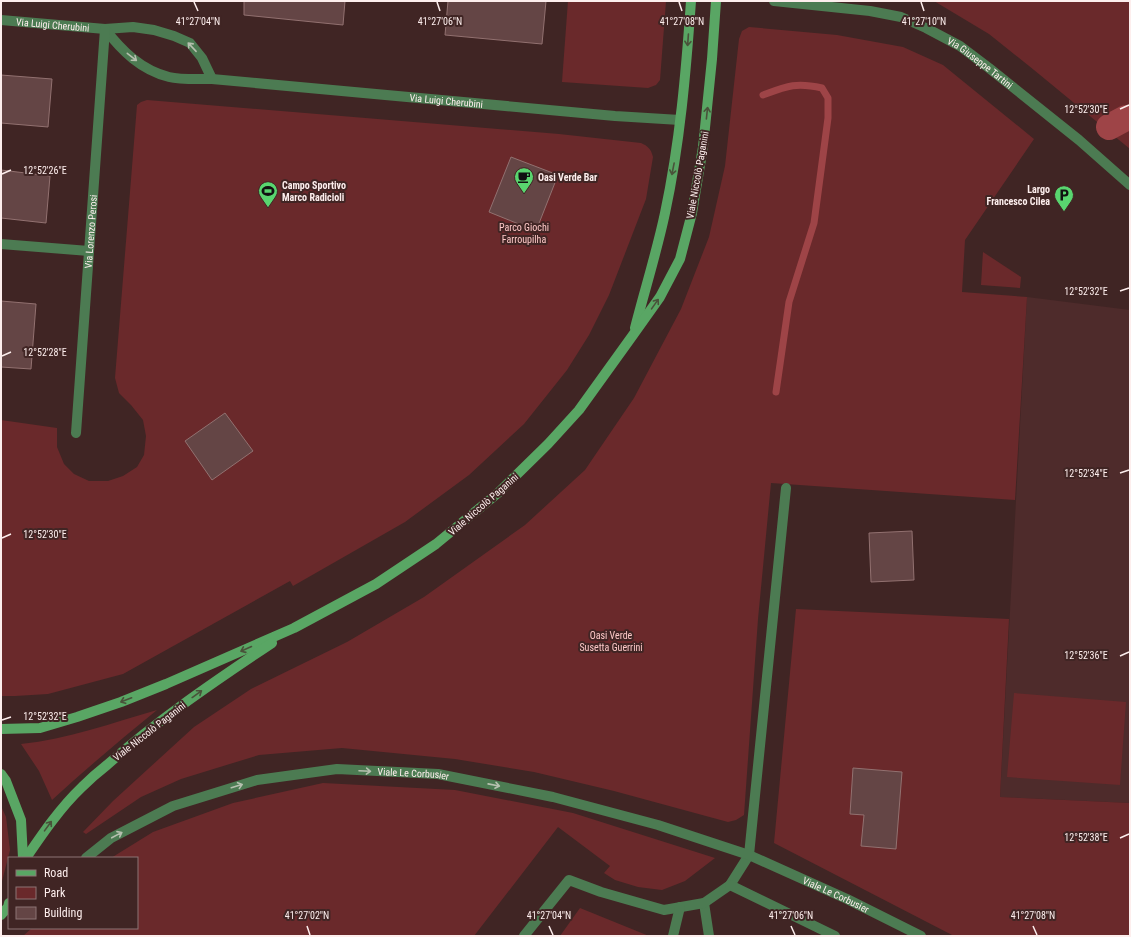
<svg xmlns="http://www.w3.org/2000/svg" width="1131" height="937" font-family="'Roboto Condensed',sans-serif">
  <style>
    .built { fill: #4e2b2b }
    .green { fill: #6a292b }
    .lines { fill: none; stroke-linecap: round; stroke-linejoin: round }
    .stream { stroke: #9e4447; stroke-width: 7 }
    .canal { stroke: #9e4447; stroke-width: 26 }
    .building { fill: #644545; stroke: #927170 }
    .lane { stroke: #4c7b52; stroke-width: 10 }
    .street { stroke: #4c7b52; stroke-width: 10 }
    .secondary { stroke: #59a664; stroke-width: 10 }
    .oneway { stroke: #49523a }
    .oneway2 { stroke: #b6c0af }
    .ticks { fill: none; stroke: #fdeeed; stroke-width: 1.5 }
    .labels { text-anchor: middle; stroke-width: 4; stroke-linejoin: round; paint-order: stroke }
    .street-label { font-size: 10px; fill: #fdeeed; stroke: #402524 }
    .poi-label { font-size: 10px; font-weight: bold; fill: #fdeeed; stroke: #402524; text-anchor: start }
    .park-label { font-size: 10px; fill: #fdc8c7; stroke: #402524 }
    .ticks-label { font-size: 10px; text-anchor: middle; fill: #fdeeed; stroke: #402524; stroke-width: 4; stroke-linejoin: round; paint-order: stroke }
  </style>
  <rect width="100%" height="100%" fill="#402524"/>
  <path class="built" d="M1027,297L1130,310V803L1000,797Z"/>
  <g class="green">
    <path d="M568,1H666L660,80L656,85L648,88L562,82Z"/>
    <path d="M934,1H1130V149L1034,70L989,34Z"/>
    <path d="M749,27L837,35L903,47L943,65L1034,139L965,240L962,292L1027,297L1015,500L771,483L758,619L744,815L736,820L728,822L614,791L534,772L455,759L342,748L259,755L181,779L141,797L86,834L83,832L113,801L194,727L251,689L347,642L424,597L525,525L585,470L634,398L681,309L709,237L725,166L739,39L742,31Z"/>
    <path d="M147,100L559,134L641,143C648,146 651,149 653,157L646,199L609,295L589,335L567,370L524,424L469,475L405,522L293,586L290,581L123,674L48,694L15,696H1V420L57,428V447L64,464L74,474L89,481H108L123,476L137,467L144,455L146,436L143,420L131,405L119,393L115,378L137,105L141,102Z"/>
    <path d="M983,252L1021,277L1020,288L981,285Z"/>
    <path d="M796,609L1009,619L1000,797L1130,803V936H954L774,843Z"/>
    <path d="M1014,693L1126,702L1120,785L1007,777Z"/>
    <path d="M157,710C121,739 86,769 52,800L39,771L21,744C68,739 112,723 157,710Z"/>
    <path d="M323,783L455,790L573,813L715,858L685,881L662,890L638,887L615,880L604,873L610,866L558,827L474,936H23L32,928H137V858H111L153,832L233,803Z"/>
    <path d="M1,806L6,817L10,850L1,885Z"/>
    <path d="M580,908L649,936H560Z"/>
  </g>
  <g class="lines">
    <path class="stream" d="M763,95C787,86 796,82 822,88L828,98V118L814,223L789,302L776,392"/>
    <path class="canal" d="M1109,127L1126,118H1130"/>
  </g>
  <g class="building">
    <path d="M244,1H345L343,25L244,15Z"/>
    <path d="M448,1H546L542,44L445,35Z"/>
    <path d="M1,75L52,79L48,127L1,123Z"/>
    <path d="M511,157L558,175L536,231L489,212Z"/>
    <path d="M1,170L50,176L46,223L1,218Z"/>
    <path d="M1,301L36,304L31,369L1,367Z"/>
    <path d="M225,413L253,451L212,480L185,441Z"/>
    <path d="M912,531L914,580L871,582L869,533Z"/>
    <path d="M853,768L902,772L896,849L861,846L864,815L850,814Z"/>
  </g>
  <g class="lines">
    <g class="lane">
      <path d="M704,903L709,936"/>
      <path d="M524,936L569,880L601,892L664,910L704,903L730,885L749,855"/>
      <path d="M673,936L680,907"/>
    </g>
    <g class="street">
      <path id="s1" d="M774,1L870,11L901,17L926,28L960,46L989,68L1079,140L1130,185"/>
      <path id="s2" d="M1,20L105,29L133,27L154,30L174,36L190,43L202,58L212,79"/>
      <path id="s3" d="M105,29C122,51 141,70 169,77C181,80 199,79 212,79L615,116L680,120"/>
      <path d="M1,244L89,251"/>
      <path id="s4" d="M76,433L105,29"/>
      <path d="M749,855L786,488"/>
      <path id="s5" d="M86,858L111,838L173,806L257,780L337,769L438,774L553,797L658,825L749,855L847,899L921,936"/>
      <path d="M730,885L835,936"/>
    </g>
    <g class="secondary">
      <path d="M635,328C645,289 657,251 665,213C680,143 686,72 691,1"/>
      <path d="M1,729L40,728L77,717L121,702L166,684L294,628L376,584L436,544L498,493L548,444L579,410L633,335L660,297L680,259L692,213L703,147L712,59L716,1"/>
      <path d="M1,774L6,781L21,820L23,858"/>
      <path d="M26,858C43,833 60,808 82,787C90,779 98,772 107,765C159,719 215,681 272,643"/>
      <path d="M1,915L8,907L9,903"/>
    </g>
  </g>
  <defs><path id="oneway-shaft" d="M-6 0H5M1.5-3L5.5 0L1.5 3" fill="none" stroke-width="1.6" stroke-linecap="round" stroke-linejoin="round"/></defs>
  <g class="oneway">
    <use href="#oneway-shaft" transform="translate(688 40) rotate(94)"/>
    <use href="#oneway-shaft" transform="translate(707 113) rotate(-84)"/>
    <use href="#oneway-shaft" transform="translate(673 169) rotate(101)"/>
    <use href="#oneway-shaft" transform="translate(655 304) rotate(-55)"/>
    <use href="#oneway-shaft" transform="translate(246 649) rotate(156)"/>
    <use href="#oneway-shaft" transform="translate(197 694) rotate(-36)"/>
    <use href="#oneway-shaft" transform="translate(126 700) rotate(159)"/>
    <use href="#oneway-shaft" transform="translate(48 826) rotate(-54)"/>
  </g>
  <g class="oneway2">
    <use href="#oneway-shaft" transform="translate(192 47) rotate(-133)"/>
    <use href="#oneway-shaft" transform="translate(132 57) rotate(38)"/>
    <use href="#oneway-shaft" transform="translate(365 771) rotate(3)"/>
    <use href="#oneway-shaft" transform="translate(494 785) rotate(11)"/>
    <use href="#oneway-shaft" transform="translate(237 786) rotate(-17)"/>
    <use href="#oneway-shaft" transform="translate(117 835) rotate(-28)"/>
  </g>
  <path class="ticks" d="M194,2L198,11M437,2L440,11M679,2L682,11M921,2L924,11M1120,109L1129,105M2,174L11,170M1120,291L1129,288M2,356L11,352M1120,473L1129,470M2,538L11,534M1120,656L1129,652M2,720L11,717M1120,838L1129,834M307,926L310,935M549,926L553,935M791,926L795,935M1033,926L1037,935"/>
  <defs>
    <symbol id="cafe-pin" viewBox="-11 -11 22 30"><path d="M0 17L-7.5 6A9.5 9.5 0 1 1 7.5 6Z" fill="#59d56f" stroke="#402524"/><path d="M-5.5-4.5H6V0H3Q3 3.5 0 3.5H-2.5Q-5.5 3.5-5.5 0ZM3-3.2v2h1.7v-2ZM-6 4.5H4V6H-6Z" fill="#111"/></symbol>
    <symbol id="stadium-pin" viewBox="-11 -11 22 30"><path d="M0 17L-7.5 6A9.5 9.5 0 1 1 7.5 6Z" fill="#59d56f" stroke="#402524"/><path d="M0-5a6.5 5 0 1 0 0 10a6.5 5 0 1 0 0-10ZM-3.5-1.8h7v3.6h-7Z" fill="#111"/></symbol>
    <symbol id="parking-pin" viewBox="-11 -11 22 30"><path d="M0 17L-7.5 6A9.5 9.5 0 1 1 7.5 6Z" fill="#59d56f" stroke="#402524"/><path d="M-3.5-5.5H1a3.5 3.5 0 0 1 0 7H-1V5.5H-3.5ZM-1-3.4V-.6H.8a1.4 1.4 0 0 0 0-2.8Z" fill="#111"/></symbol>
  </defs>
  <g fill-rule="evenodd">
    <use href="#cafe-pin" x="513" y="166" width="22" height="30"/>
    <use href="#stadium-pin" x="257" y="180" width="22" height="30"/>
    <use href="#parking-pin" x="1053" y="184" width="22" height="30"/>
  </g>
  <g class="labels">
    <g class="street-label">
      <text dy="4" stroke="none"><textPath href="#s2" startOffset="52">Via Luigi Cherubini</textPath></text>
      <text dy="4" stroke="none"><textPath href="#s1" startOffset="220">Via Giuseppe Tartini</textPath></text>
      <text dy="4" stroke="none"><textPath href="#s3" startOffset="360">Via Luigi Cherubini</textPath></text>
      <text transform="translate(697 175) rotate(-80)" y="4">Viale Niccolò Paganini</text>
      <text dy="4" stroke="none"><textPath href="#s4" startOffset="202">Via Lorenzo Perosi</textPath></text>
      <text transform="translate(483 504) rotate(-41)" y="4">Viale Niccolò Paganini</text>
      <text transform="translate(149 731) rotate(-38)" y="4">Viale Niccolò Paganini</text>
      <text dy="4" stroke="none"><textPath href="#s5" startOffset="347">Viale Le Corbusier</textPath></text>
      <text dy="4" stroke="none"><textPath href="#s5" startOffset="789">Viale Le Corbusier</textPath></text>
    </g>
    <g class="poi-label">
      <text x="538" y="181">Oasi Verde Bar</text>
      <text x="282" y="189">Campo Sportivo<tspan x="282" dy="12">Marco Radicioli</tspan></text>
      <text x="1050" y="193" text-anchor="end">Largo<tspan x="1050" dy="12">Francesco Cilea</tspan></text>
    </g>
    <g class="park-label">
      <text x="524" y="231">Parco Giochi<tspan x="524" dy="12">Farroupilha</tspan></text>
      <text x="611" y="639">Oasi Verde<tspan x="611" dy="12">Susetta Guerrini</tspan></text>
    </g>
  </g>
  <g class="ticks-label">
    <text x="198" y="25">41°27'04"N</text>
    <text x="440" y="25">41°27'06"N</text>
    <text x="682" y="25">41°27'08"N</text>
    <text x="924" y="25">41°27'10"N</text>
    <text x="1086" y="113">12°52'30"E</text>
    <text x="45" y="174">12°52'26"E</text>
    <text x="1086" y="295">12°52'32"E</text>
    <text x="45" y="356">12°52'28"E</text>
    <text x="1086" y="477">12°52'34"E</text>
    <text x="45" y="538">12°52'30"E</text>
    <text x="1086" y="659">12°52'36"E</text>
    <text x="45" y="720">12°52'32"E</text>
    <text x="1086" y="841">12°52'38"E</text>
    <text x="307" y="919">41°27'02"N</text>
    <text x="549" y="919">41°27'04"N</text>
    <text x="791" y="919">41°27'06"N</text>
    <text x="1033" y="919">41°27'08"N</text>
  </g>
  <rect width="1131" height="937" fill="none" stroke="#fdeeed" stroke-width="4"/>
  <rect x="8" y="857" width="130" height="72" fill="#402524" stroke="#8c7574"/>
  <rect x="16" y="870" width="20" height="6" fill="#59a664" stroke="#8c7574"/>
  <text x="44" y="877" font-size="12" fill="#fdeeed">Road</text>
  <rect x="16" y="887" width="20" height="12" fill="#6a292b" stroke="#8c7574"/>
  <text x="44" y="897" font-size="12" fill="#fdeeed">Park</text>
  <rect x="16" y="907" width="20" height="12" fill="#644545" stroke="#8c7574"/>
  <text x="44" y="917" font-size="12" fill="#fdeeed">Building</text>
</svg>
